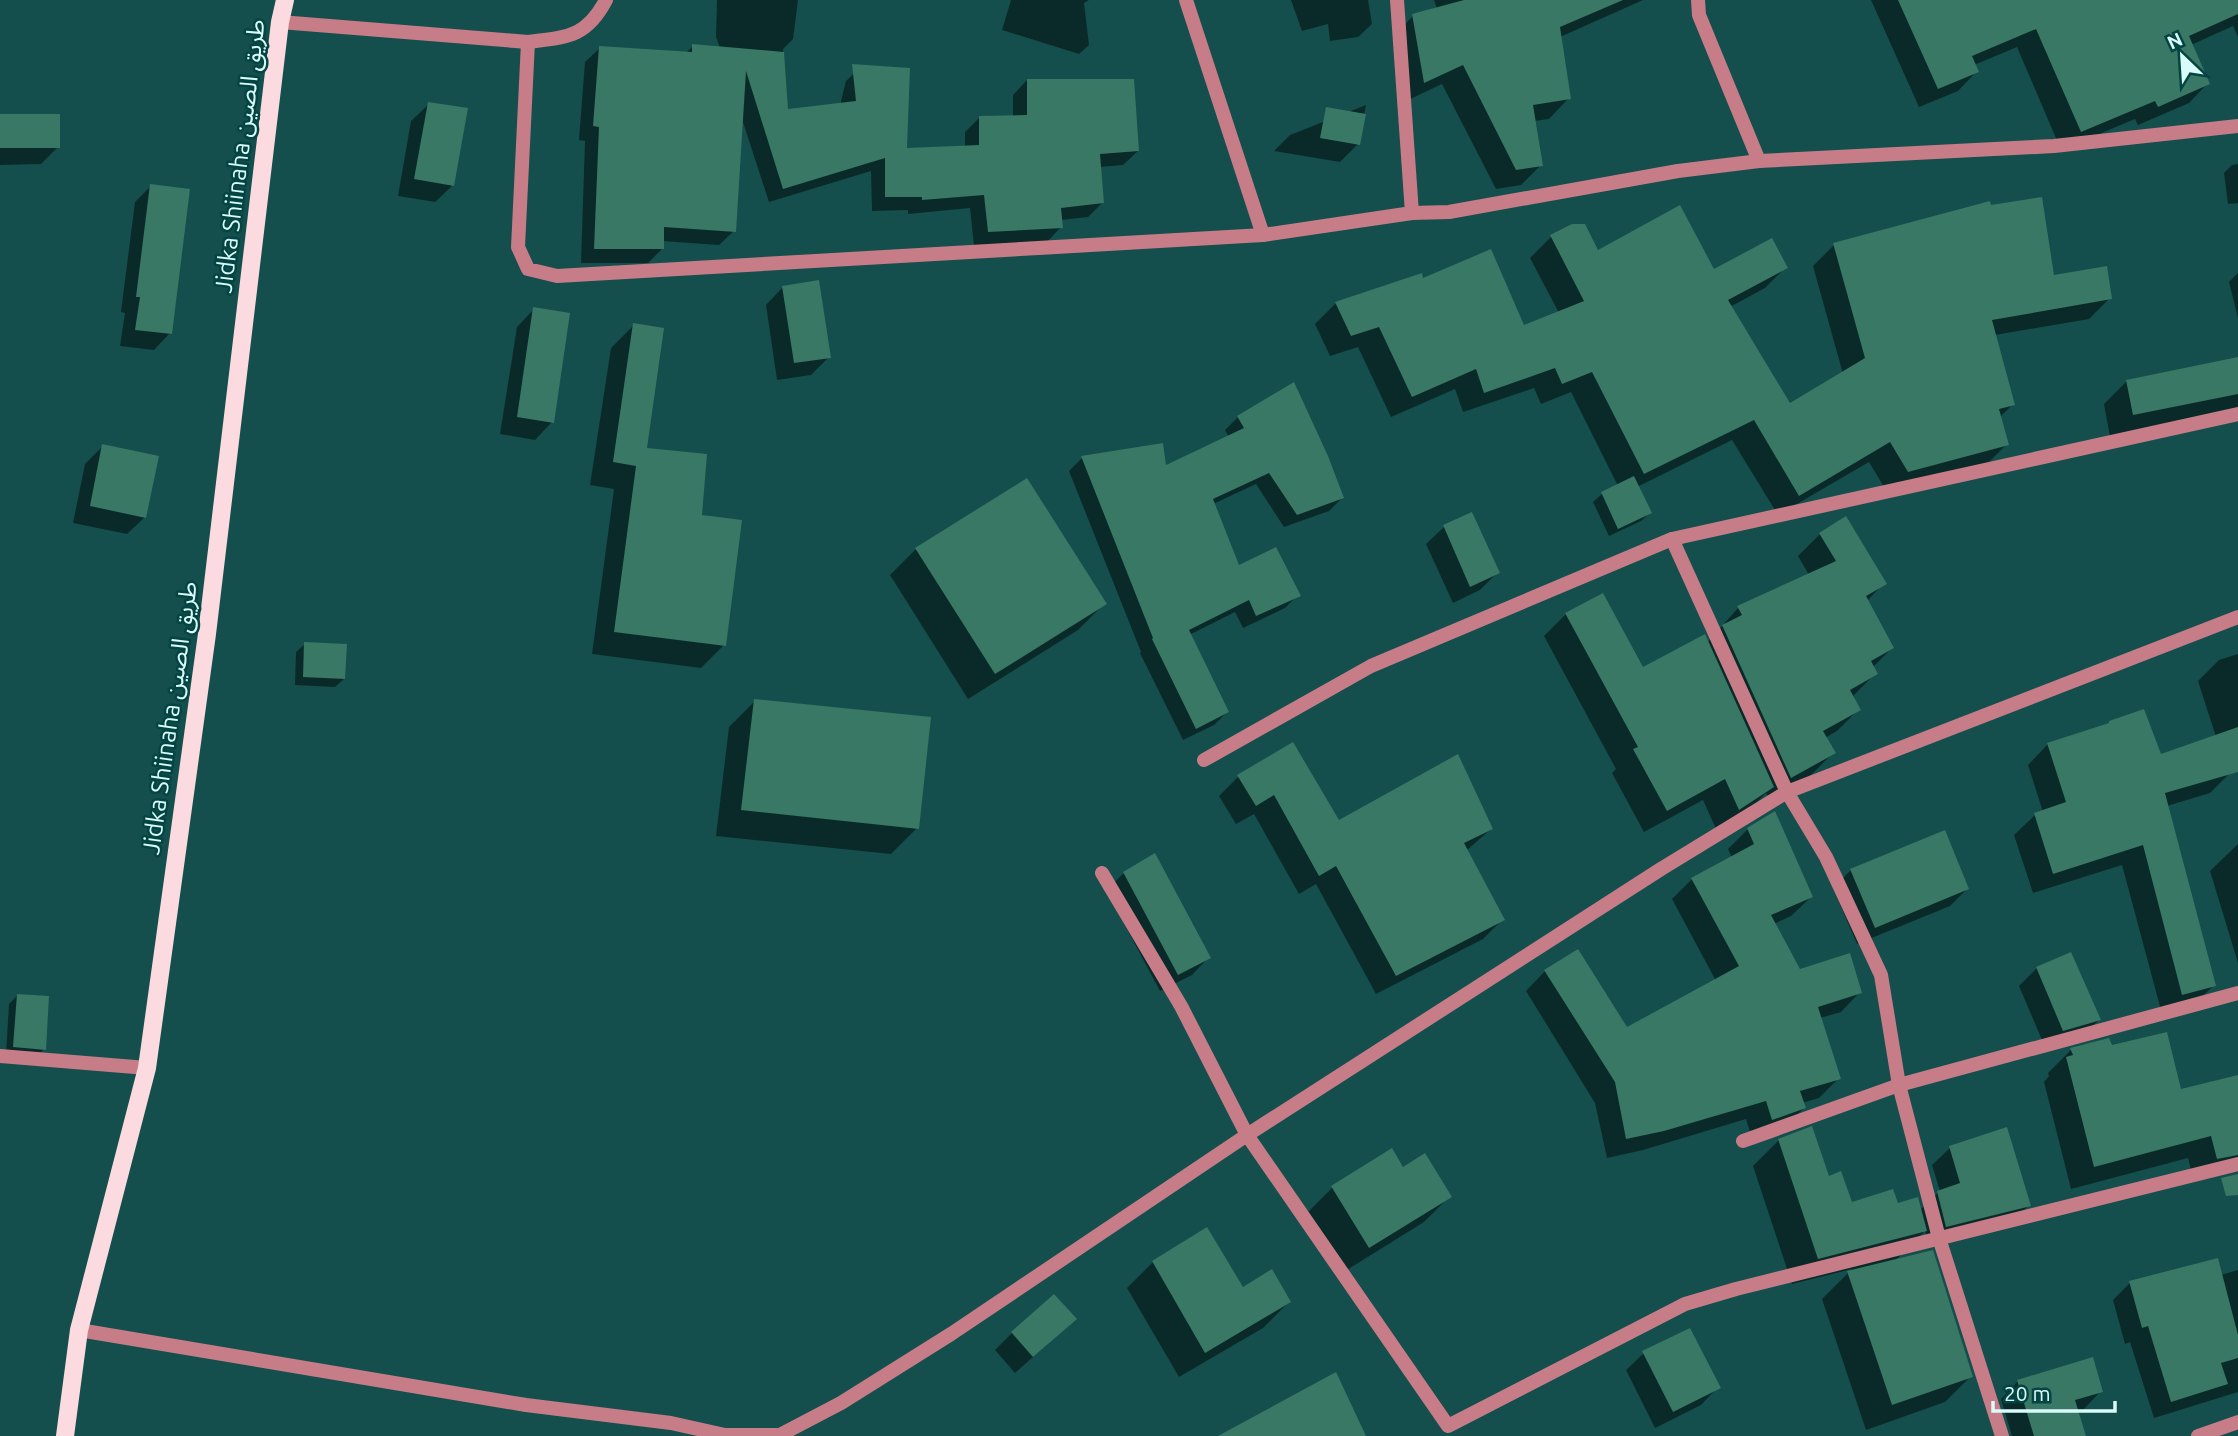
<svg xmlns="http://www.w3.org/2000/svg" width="2238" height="1436" font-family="Ubuntu,'Noto Sans Arabic',sans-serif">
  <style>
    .shadow { fill: #0007 }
    .building { fill: #387864 }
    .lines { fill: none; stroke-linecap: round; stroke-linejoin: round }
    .street { stroke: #c77d87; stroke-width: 14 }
    .primary { stroke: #fbdbdf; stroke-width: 18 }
    .labels { text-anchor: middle; stroke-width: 5; stroke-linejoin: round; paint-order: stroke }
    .street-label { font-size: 24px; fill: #d9fcfa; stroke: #044442 }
  </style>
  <rect width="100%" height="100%" fill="#144f4d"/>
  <g class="shadow">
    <path d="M717,0H798L793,39L783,49L786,111L842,112L841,101L846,81L861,67L905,150L965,147V132L979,118L1013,117V95L1027,80L1138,151L1123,165L1099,167L1102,203L1088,217L1060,220L1061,227L1047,242L974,246L970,208L908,214V210L872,211L871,171L769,202L741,116L734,231L719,245L662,241V249L648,263H581L585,141L579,140L585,62L600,48L686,53L693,46L720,48L716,37Z"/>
    <path d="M1011,0H1089L1084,3L1089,45L1079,54L1002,30Z"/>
    <path d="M1291,0H1368L1372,24L1358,37L1330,41L1328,24L1302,31Z"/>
    <path d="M1434,0H1643L1560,37L1569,98L1549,119L1534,121L1541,165L1521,185L1496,189L1442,84L1404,102L1393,36L1413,16L1437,9Z"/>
    <path d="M1871,0H2238V37L2233,26L2191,45L2208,83L2189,103L2138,125L2135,119L2061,150L2017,47L1974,65L1977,71L1958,91L1919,107Z"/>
    <path d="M429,104L453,185L435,202L398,196L411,121Z"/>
    <path d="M1366,105L1358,144L1340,162L1274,151L1290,135Z"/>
    <path d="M0,116L58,147L41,164L0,165Z"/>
    <path d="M2238,164V203L2228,204L2224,173L2232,165Z"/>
    <path d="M151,186L170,333L154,350L120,346L125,313L121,312L135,202Z"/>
    <path d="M1551,237L1597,252L1713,271L1786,267L1765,288L1730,307L1789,406L1843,374L1813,266L1834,245L2053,277L2110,298L2089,319L1995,335L2013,404L2000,417L2007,444L1986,465L1887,492L1869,462L1778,515L1732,440L1637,487L1650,513L1641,521L1609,536L1593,502L1602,494L1618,486L1571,392L1541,404L1534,388L1463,412L1455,389L1391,417L1358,347L1330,356L1315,324L1336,303L1422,281L1523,327L1559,313L1530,258Z"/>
    <path d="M2238,273V318L2229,282Z"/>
    <path d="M783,287L829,357L811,375L777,380L766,305Z"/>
    <path d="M534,309L552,422L535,440L500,434L517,327Z"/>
    <path d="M634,325L645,450L700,517L724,645L701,668L592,654L614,489L590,485L611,348Z"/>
    <path d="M2238,359V411L2110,437L2104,404L2127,381Z"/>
    <path d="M1238,417L1342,498L1329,511L1284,527L1256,484L1213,504L1238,567L1298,595L1285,608L1243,628L1235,612L1189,635L1227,712L1214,725L1183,740L1140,653L1141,652L1069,471L1082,458L1165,467L1229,437L1225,430Z"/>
    <path d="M103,446L145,517L127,534L73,523L85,464Z"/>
    <path d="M1471,514L1498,572L1480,590L1453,603L1426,544L1444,527Z"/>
    <path d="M1820,534L1884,583L1867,601L1892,648L1872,668L1875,674L1852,697L1859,709L1837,731L1825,738L1833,753L1811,775L1769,798L1766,793L1750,809L1717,831L1703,800L1644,832L1612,773L1616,769L1544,636L1566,614L1642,669L1707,643L1738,608L1809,575L1798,556Z"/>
    <path d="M916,549L1104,604L1078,630L968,699L890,575Z"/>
    <path d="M305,644L344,679L335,687L295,685L296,652Z"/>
    <path d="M2238,654V772L2229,774L2210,793L2167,806L2214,985L2193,1006L2162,1014L2122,865L2033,893L2014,835L2035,815L2043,812L2028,765L2048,744L2160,757L2216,737L2198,681L2219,660Z"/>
    <path d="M755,701L917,828L891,854L716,836L729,727Z"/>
    <path d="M1239,776L1338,823L1491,829L1466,851L1503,919L1483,939L1376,994L1316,884L1299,894L1254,814L1236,824L1219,796Z"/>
    <path d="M1748,829L1811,897L1791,916L1774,924L1799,971L1860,992L1841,1012L1820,1018L1839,1078L1819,1098L1802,1103L1804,1108L1784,1128L1752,1139L1746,1119L1643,1150L1607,1158L1595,1103L1526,991L1545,971L1627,1029L1716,981L1672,899L1692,879L1732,858L1728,849Z"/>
    <path d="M2238,844V963L2210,871Z"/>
    <path d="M1851,870L1967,889L1950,906L1857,944L1833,888Z"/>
    <path d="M1124,873L1209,957L1192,975L1160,991L1106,890Z"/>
    <path d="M2070,954L2099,1020L2081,1037L2045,1047L2019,986L2037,968Z"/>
    <path d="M17,996L44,1049L36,1058L6,1055L9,1004Z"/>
    <path d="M2111,1047L2180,1091L2238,1077V1163L2192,1174L2188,1158L2071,1189L2044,1082L2049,1076L2048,1073L2071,1050Z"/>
    <path d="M1779,1140L1828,1178L1851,1204L1897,1205L1920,1210L1940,1191L1932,1165L1950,1148L2029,1205L2012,1223L1929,1243L1925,1231L1895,1261L1971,1376L1945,1402L1866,1430L1822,1299L1852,1269L1792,1284L1753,1166Z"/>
    <path d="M1392,1150L1402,1169L1450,1196L1424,1222L1342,1273L1306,1214L1332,1188Z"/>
    <path d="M1207,1230L1242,1289L1289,1302L1263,1328L1179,1377L1127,1288L1153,1262Z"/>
    <path d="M2238,1270V1392L2154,1418L2130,1342L2125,1344L2113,1300L2130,1283L2221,1275Z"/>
    <path d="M1012,1333L1057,1336L1015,1373L995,1350Z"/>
    <path d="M1644,1353L1718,1387L1701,1405L1655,1428L1626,1370Z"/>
    <path d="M2018,1381L2101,1391L2084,1409L2077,1411L2084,1436H2012L2001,1399Z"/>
  </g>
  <g class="building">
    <path d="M1464,0H1623L1560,27L1571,99L1533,105L1543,166L1516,170L1463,65L1424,83L1412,14Z"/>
    <path d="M1898,0H2238V14L2189,36L2210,84L2158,107L2155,101L2081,132L2036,29L1972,56L1979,72L1938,89Z"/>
    <path d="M692,44L784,52L788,109L856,101L852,64L910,68L907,148L979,145V116L1027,115V79H1134L1139,151L1100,154L1104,203L1061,208L1063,228L988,232L984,195L922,200V197H885V158L783,189L746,71L736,232L664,227V249H594L599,127L593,126L599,46L692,52Z"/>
    <path d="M428,102L468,108L454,186L414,179Z"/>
    <path d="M1326,107L1366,114L1360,145L1320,138Z"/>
    <rect x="0" y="114" width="60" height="34"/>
    <path d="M150,184L190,189L172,334L135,330L140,297H136Z"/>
    <path d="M2042,197L2054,275L2107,266L2112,299L1992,320L2015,405L1999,409L2009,445L1908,472L1890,442L1799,496L1754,420L1644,474L1592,372L1562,384L1555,368L1484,393L1476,369L1412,397L1379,327L1351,336L1335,302L1422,273L1423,278L1491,249L1524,325L1584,301L1550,235L1572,224H1585L1598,250L1680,205L1714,269L1772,238L1788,268L1728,300L1790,403L1865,358L1833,243L1990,201L1991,205Z"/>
    <path d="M819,280L831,358L794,363L782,286Z"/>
    <path d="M533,307L570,313L554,423L517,417Z"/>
    <path d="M633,323L664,328L647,448L707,454L702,515L742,520L726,646L614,632L636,466L613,462Z"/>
    <path d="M2238,357V394L2133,415L2126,380Z"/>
    <path d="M1294,382L1328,456L1344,498L1297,515L1269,473L1213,499L1239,565L1276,547L1301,596L1256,616L1249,600L1189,630L1229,712L1196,729L1152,639L1153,638L1081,456L1163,443L1166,465L1244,428L1237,416Z"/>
    <path d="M102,444L159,456L146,518L90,506Z"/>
    <path d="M1634,476L1652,513L1618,529L1601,492Z"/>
    <path d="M1027,478L1107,604L995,674L915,548Z"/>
    <path d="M1472,512L1500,573L1470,587L1443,525Z"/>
    <path d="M1846,516L1887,584L1866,596L1894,648L1871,661L1878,674L1850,690L1861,710L1823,731L1836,753L1791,778L1722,625L1742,615L1737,606L1836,561L1819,533Z"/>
    <path d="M1603,593L1643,667L1705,634L1774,787L1739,810L1725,779L1667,811L1633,749L1638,747L1565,613Z"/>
    <path d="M304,642L347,644L345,679L303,677Z"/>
    <path d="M754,699L931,717L919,829L741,810Z"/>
    <path d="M2144,709L2161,754L2238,727V772L2165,793L2216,986L2182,995L2143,845L2053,874L2034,813L2066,802L2047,743L2109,723V721Z"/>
    <path d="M1293,742L1339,820L1458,754L1493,829L1464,843L1505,920L1396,976L1336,866L1319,876L1274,795L1256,806L1237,775Z"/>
    <path d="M1775,811L1813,897L1771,915L1800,969L1850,953L1862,993L1818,1007L1841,1079L1800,1091L1806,1108L1772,1120L1766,1101L1664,1131L1626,1139L1615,1082L1544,970L1578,949L1627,1027L1739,966L1691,878L1754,844L1747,828Z"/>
    <path d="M1945,830L1969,889L1875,928L1850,869Z"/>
    <path d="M1155,853L1211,958L1178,975L1123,872Z"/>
    <path d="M2071,952L2101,1020L2063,1031L2036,967Z"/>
    <path d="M17,994L49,996L46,1050L13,1047Z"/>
    <path d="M2167,1032L2181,1089L2238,1075V1155L2217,1159L2211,1136L2094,1167L2066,1057L2073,1055L2070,1048L2109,1038L2112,1045Z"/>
    <path d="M1812,1126L1829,1176L1841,1171L1852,1202L1893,1189L1898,1203L1918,1197L1927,1231L1818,1259L1778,1139Z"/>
    <path d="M2007,1127L2031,1206L1946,1227L1937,1191L1960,1183L1949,1146Z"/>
    <path d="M1392,1148L1403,1167L1425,1153L1452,1197L1369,1248L1331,1186Z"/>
    <path d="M2238,1174V1195L2226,1196L2221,1178Z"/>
    <path d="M1207,1227L1243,1287L1272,1269L1291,1302L1205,1353L1152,1261Z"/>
    <path d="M1933,1250L1973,1377L1892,1405L1847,1271Z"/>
    <path d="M2218,1258L2238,1335V1358L2221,1363L2228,1384L2171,1402L2148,1326L2142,1328L2129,1281Z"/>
    <path d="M1054,1294L1077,1319L1033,1357L1011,1332Z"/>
    <path d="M1690,1328L1721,1388L1673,1412L1642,1351Z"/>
    <path d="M2093,1357L2103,1392L2075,1400L2086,1436H2034L2017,1380Z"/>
    <path d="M1336,1372L1366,1436H1218Z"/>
  </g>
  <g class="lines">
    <g class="street">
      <path d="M1186,0L1263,235"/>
      <path d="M1397,0L1412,213"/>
      <path d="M1698,0L1699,15L1759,161"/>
      <path d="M280,22L528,42L518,247L528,269L557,276L1263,235L1412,213L1449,212L1678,171L1759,161L2054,146L2238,126"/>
      <path d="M528,42C566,37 586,38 606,0"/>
      <path d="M1672,539L1787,792L1826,857L1881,975L1899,1085L1939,1238L2002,1436"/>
      <path d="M1204,760L1371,666L1672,539L2238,414"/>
      <path d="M1102,873L1181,1006L1247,1135L1448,1426L1685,1304L1736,1289L2238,1164"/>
      <path d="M0,1056L147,1068"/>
      <path d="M1743,1141L1899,1085L2238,993"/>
      <path d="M79,1330L526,1405L671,1423L725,1435H780L841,1403L951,1334L1247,1135L1661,869L1787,792L2238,617"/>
      <path d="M2198,1436L2238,1422"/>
    </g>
    <path class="primary" d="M65,1436L79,1330L147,1068L207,634L280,22L285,0"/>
  </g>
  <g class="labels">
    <g class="street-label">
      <text transform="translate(240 156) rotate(-83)" y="8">Jidka Shiinaha طريق الصين</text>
      <text transform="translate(170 718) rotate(-82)" y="8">Jidka Shiinaha طريق الصين</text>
    </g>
  </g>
  <g transform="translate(2182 56) rotate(335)" stroke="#044442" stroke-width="5" paint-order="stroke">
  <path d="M0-5L12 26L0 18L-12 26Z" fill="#d9fcfa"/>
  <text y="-10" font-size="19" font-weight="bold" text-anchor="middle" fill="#d9fcfa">N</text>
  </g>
  <path d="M1993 1401v10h122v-10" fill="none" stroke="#d9fcfa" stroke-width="3.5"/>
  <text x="2004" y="1401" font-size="21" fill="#d9fcfa" stroke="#044442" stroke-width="5" paint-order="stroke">20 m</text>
</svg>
